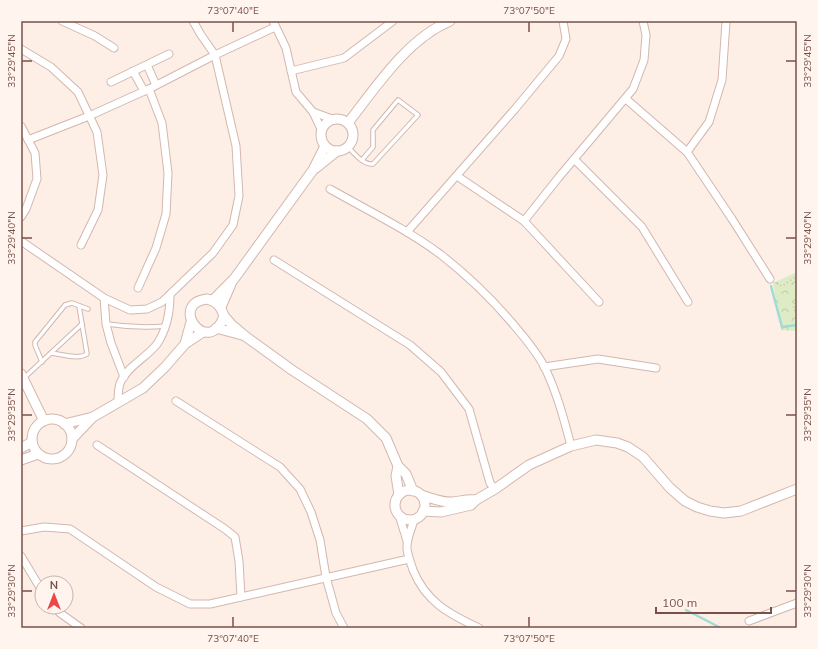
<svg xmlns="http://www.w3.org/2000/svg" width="818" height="649" font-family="Mulish,sans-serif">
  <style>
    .park { fill: url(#park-crowns) }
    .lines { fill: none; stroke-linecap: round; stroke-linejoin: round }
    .stream { stroke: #9fdbd7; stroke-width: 2.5 }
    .service-casing { stroke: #d3b7ae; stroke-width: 5.5 }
    .minor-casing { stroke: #d3b7ae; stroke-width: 9 }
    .tertiary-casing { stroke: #d3b7ae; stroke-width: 11 }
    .path { stroke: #daa99f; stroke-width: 1.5; stroke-dasharray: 1 3; stroke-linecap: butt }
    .service { stroke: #fff; stroke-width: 3.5 }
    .minor { stroke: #fff; stroke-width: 7 }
    .tertiary { stroke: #fff; stroke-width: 9 }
    .ticks { fill: none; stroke: #795049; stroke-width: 1.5 }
    .neatline { fill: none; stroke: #795049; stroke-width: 1.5 }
    .ticks-label { font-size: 10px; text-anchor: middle; fill: #795049 }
  </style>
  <defs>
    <pattern id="park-crowns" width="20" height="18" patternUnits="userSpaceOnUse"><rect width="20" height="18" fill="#ddecc4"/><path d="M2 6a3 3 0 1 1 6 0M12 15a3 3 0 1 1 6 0" fill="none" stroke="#c1ccaa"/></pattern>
  </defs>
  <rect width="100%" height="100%" fill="#fdefe6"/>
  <path class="park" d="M797,272V331L781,330L773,283Z"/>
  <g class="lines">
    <g class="stream">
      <path d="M771,286L782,327L797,325"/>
      <path d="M686,610L721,628"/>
    </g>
    <defs>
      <g id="service">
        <path d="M348,147C354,153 363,165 373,164L418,115L398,100L373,130V147L362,160"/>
        <path d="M107,324C127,327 145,328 166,326"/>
        <path d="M51,353C61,354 78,360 87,354L79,306"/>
        <path d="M42,362L35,345V342L65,305L72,303L88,309"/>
        <path d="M24,378L82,324"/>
      </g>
      <g id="minor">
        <path d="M62,21L95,36L114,48"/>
        <path d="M273,21L286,48L296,92L313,112L321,129"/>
        <path d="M21,49L51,67L78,92L97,132L103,175L98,210L81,245"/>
        <path d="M147,65L156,85"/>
        <path d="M133,71L144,91"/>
        <path d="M291,71L344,58L393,21"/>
        <path d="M111,82L169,54"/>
        <path d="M626,99L687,152L732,219L770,279"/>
        <path d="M313,112L332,119"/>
        <path d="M21,126L35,153L37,179L26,209L21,217"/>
        <path d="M28,140L89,116L149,89L215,55L275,27"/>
        <path d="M687,152L709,122L722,80L726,22"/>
        <path d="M574,159L642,227L688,302"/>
        <path d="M457,176L524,221L599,302"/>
        <path d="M330,189C367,210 406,229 440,254C467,275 491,298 513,324C524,337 537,352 545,368C557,393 564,419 571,446"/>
        <path d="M524,221L559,177L633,89L644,60L646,35L643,21"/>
        <path d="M407,232L515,109L559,56L566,39L563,21"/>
        <path d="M21,241L104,298L130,310L147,309L162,302L213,253L233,225L239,196L236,146L215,55L201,35L193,21"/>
        <path d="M274,260L410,345L441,372L469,409L490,483L495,489"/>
        <path d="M138,288L156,248L166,214L168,173L162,123L149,89"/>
        <path d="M104,298L106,324L111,343L124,377"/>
        <path d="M544,367L598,359L656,368"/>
        <path d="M176,401L280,467L300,489L311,512L320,540L326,577L336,613L344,628"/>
        <path d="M118,402C118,396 118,387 121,381C129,365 146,358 157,344C167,329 170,312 170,295"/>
        <path d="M97,445L225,529L235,537L239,561L241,597"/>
        <path d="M399,515L407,541"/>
        <path d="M414,519C412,529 406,539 407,549C408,557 411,563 413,570C426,602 449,614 479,628"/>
        <path d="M21,531L44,527L70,529L156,587L190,604H210L409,559"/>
        <path d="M21,556L42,591"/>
        <path d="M55,607L60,613L81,628"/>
        <path d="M749,621L797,603"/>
      </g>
      <g id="tertiary">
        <circle cx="337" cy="135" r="16"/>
        <path d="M348,123C376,87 407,39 450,21"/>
        <path d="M316,168L337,151"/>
        <path d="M207,299C217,301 221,307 224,316C209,359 167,304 207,299Z"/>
        <path d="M213,300L234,279L313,170L325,146"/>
        <path d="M221,307L231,284"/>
        <path d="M224,316L232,325L245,336L292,370L367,419L386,438L398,466L406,474L413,491"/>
        <path d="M216,328L242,335"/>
        <path d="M185,344L191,322"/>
        <path d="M21,374L44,421"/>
        <circle cx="52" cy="439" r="20"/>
        <path d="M64,424L93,417"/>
        <path d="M72,439L93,417L143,388L165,367L185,344L203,332"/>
        <path d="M21,448L32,442"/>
        <path d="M21,460L38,454"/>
        <path d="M398,466L396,476L399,495"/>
        <circle cx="410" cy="505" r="15"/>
        <path d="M421,495C432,498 442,503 453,502C461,501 468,499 476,500"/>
        <path d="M423,511L441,512L471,505L476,500L495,489L529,465L571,446L596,440L617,443L628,447L643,457L670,488L685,501L697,507L710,511L724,513L741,511L797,489"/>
      </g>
    </defs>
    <use href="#service" class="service-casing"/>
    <use href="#minor" class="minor-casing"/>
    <use href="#tertiary" class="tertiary-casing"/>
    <g class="path">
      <path d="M777,283L779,285L782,286L797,276"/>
      <path d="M797,300L794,302V310L797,312"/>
    </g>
    <use href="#service" class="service"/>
    <use href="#minor" class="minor"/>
    <use href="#tertiary" class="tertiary"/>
  </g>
  <path class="ticks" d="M233,22V32M529,22V32M22,61H32M786,61H796M22,238H32M786,238H796M22,415H32M786,415H796M22,591H32M786,591H796M233,617V627M529,617V627"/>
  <rect width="818" height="649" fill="none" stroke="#fff4ee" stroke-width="44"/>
  <g transform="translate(54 595)"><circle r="19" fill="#fff4ee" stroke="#c9b2ac"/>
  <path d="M0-3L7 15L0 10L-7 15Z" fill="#ed4646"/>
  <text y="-6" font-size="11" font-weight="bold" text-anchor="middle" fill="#795049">N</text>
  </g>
  <path d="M656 607v6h115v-6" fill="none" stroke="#795049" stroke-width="2"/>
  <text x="662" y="607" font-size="12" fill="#795049" stroke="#fff4ee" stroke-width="3" paint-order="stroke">100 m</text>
  <rect x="22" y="22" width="774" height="605" class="neatline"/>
  <g class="ticks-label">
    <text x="233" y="14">73°07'40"E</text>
    <text x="529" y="14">73°07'50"E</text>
    <text transform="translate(11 61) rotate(-90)" y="4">33°29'45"N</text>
    <text transform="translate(807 61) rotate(-90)" y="4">33°29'45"N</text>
    <text transform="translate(11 238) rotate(-90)" y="4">33°29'40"N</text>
    <text transform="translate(807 238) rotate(-90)" y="4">33°29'40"N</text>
    <text transform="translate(11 415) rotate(-90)" y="4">33°29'35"N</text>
    <text transform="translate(807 415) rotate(-90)" y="4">33°29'35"N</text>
    <text transform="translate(11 591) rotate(-90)" y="4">33°29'30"N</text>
    <text transform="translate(807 591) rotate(-90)" y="4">33°29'30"N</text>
    <text x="233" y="642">73°07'40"E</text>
    <text x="529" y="642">73°07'50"E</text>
  </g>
</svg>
